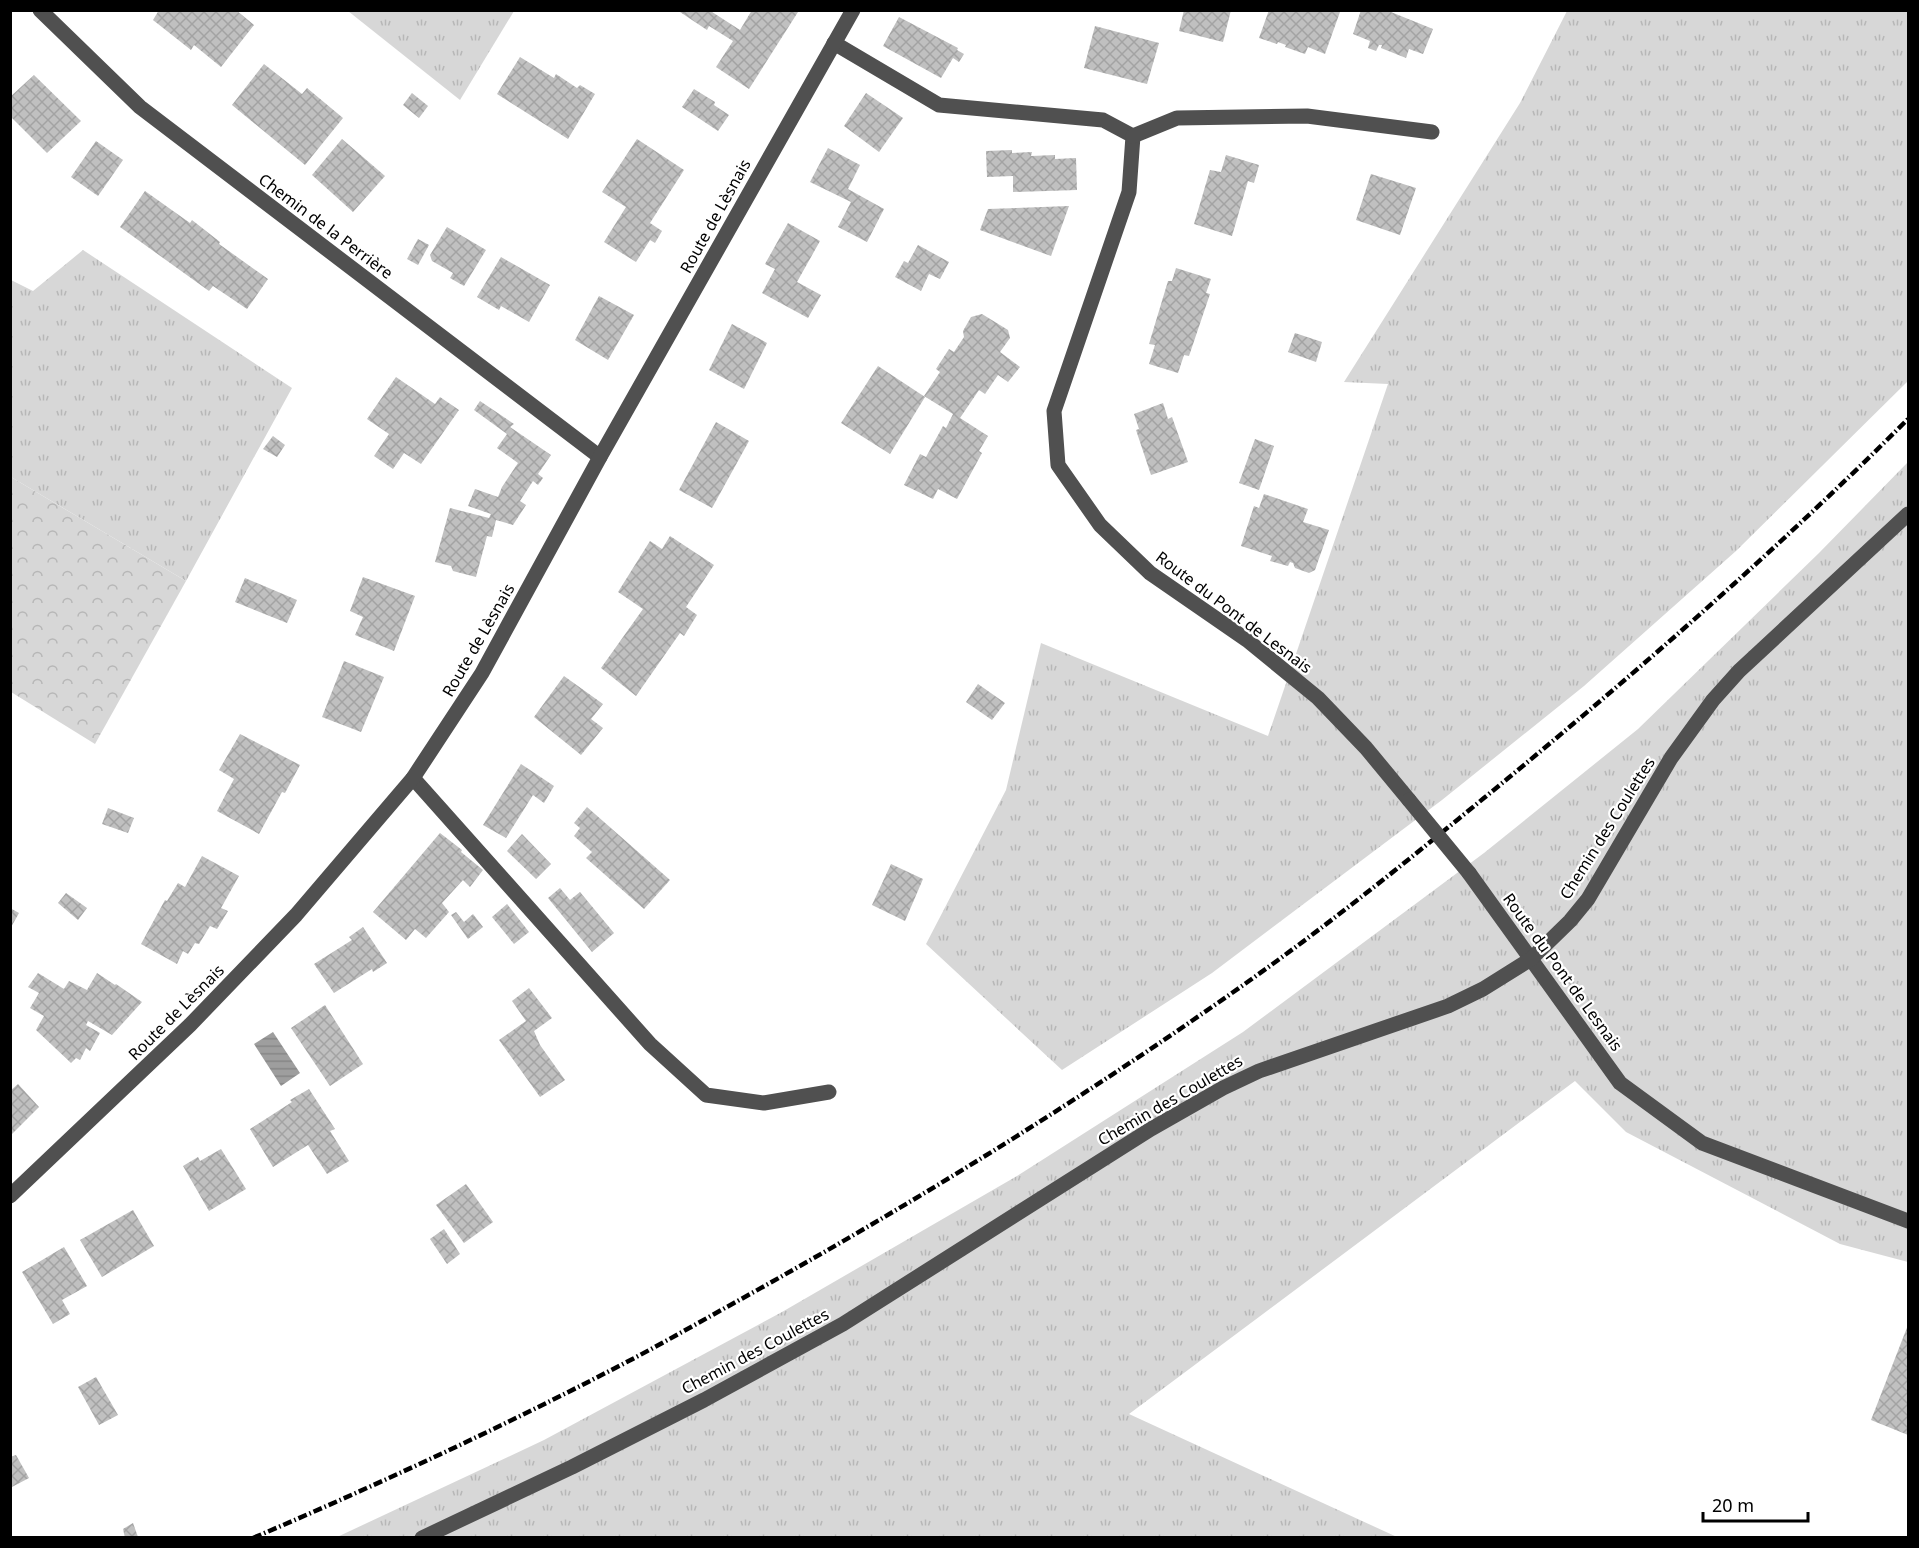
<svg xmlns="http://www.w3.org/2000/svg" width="1919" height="1548" font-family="'Noto Sans',sans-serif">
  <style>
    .grass { fill: url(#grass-tufts) }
    .forest { fill: url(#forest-crowns) }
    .water { fill: url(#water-rules) }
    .building { fill: url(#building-cross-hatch) }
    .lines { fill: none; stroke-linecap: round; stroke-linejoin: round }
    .minor { stroke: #505050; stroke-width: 15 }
    .rail { stroke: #000; stroke-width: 4.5; stroke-dasharray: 9 3 1.5 3; stroke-linecap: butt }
    .minor-bridge { stroke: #505050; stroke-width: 15 }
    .labels { text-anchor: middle; stroke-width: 4.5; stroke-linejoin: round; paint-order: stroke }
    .street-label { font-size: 16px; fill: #000; stroke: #fff }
  </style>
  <defs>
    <pattern id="grass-tufts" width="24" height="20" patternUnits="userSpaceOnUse" patternTransform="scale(1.5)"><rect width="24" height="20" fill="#d7d7d7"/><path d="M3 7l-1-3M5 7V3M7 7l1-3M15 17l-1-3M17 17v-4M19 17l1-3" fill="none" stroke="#b7b7b7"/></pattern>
    <pattern id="forest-crowns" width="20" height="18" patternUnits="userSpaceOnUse" patternTransform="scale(1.5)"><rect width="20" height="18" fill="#d7d7d7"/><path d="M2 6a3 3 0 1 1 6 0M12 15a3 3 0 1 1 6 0" fill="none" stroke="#b7b7b7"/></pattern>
    <pattern id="water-rules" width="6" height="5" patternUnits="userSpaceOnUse" patternTransform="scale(1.5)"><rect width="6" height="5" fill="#9e9e9e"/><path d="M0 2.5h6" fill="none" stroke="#868686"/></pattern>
    <pattern id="building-cross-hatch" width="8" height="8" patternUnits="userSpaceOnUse" patternTransform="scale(1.5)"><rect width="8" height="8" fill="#c0c0c0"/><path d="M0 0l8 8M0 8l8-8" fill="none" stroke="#a3a3a3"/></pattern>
  </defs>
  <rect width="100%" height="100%" fill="#fff"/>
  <g class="grass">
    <path d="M348,11H514L460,100Z"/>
    <path d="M1567,11H1908V381L1736,551L1584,686L1442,800L1212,973L1062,1070L926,944L1006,790L1041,643L1268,736L1388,384L1344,382L1520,103Z"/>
    <path d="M83,250L292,388L186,581L11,477V280L33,291Z"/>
    <path d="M1908,462V1262L1840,1244L1626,1132L1575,1081L1129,1414L1397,1537L335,1538L544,1440L782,1312L1017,1176L1243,1032L1484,853L1638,729L1819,553Z"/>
  </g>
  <path class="forest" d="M11,477L186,581L95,744L11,692Z"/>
  <path class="water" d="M273,1032L300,1073L281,1086L254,1044Z"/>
  <g class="building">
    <path d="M159,10H236L254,25L221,67L194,45L191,50L153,20Z"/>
    <path d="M677,10H709L740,30L752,10H795L798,12L749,89L716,67L733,41L709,26L707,30Z"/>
    <path d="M1184,10H1231L1223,42L1179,31Z"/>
    <path d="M1269,10L1340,12L1325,54L1308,47L1305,54L1285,47L1286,45L1278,42L1277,44L1259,38Z"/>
    <path d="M1361,10H1386L1433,29L1423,54L1409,49L1406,58L1381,48L1382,45H1379L1376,51L1368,48L1370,41L1353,34Z"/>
    <path d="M899,17L958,48L957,50L964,54L959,62L953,58L941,78L883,46Z"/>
    <path d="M1095,26L1159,43L1147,84L1084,68Z"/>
    <path d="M520,57L554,78L556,74L577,88L580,85L595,94L568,139L497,94Z"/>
    <path d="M264,64L302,94L307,88L343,118L305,165L232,105Z"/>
    <path d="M34,75L81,121L47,153L10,116V97Z"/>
    <path d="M694,89L715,102L714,105L729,115L718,131L682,107Z"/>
    <path d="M412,93L428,106L419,118L403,105Z"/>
    <path d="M866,93L903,118L879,152L844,126Z"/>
    <path d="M342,139L385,176L353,212L312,175Z"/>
    <path d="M637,139L684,170L650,223L662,231L655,243L650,240L636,262L604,242L626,207L602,192Z"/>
    <path d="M96,141L123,160L98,196L71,177Z"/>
    <path d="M828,148L860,165L848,189L884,209L867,242L838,227L851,202L810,182Z"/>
    <path d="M1012,150V153L1032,152L1031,156L1055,155V159L1076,158L1077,190L1013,192V176L987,177L986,151Z"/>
    <path d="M1226,155L1259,165L1254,183L1248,181L1232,236L1194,224L1210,170L1221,172Z"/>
    <path d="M1371,174L1416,188L1400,235L1356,220Z"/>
    <path d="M145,191L190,223L192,220L220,242L219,244L268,279L247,309L213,286L209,291L120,227Z"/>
    <path d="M1069,206L1051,256L980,230L988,209Z"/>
    <path d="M788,223L820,241L797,282L821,295L808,318L762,293L775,269L765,264Z"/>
    <path d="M447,227L486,250L464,286L450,278L453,273L432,261L430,255Z"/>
    <path d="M418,239L429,245L418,265L407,259Z"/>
    <path d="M918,245L949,262L940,279L929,274L921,291L895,277L904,261L908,263Z"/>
    <path d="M501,257L550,285L529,322L501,306L499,310L477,297Z"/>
    <path d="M1176,268L1211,279L1206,293L1210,294L1189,356L1184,355L1178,373L1149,364L1155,345L1149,344L1168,281H1172Z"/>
    <path d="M599,296L634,315L608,360L575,340Z"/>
    <path d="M982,314L1008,330L1010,338L1000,352L1020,367L1008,382L998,375L985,394L979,390L960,418L988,436L979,451L982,453L957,499L938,489L933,499L904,485L920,454L926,457L943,426L946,428L953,414L924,396L940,372L936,369L949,349L954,352L964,337L963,331L971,317Z"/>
    <path d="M732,324L767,343L744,389L709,370Z"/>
    <path d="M1295,333L1322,342L1316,362L1288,352Z"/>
    <path d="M878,366L925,397L890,454L841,423Z"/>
    <path d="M396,377L435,404L440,397L459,410L421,464L404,453L393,469L374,456L389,434L367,419Z"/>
    <path d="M480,401L514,424L510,427L551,455L538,474L543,478L538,485L533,481L520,501L526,505L513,525L496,520L492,537L487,536L476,577L453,571L451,566L435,562L450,508L489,518L491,514L468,506L475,489L498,497L502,487L518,463L497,448L507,434L474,410Z"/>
    <path d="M1163,403L1168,419L1172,417L1188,462L1151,475L1136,430L1139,429L1134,414Z"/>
    <path d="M716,422L749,441L712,508L679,490Z"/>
    <path d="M273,436L285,445L277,457L263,449Z"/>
    <path d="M1255,439L1274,446L1259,490L1239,483Z"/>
    <path d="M1264,494L1308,509L1303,522L1329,530L1315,570L1309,573L1295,568L1293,563L1290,562L1288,566L1270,561L1272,556L1241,546L1254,506L1259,508Z"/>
    <path d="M670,536L714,565L686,607L697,615L684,636L680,633L636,696L601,668L643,609L618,592L650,541L662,549Z"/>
    <path d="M363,577L415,596L394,651L355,635L363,617L350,611Z"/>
    <path d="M245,578L297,600L287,623L235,602Z"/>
    <path d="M344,661L384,677L361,732L322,717Z"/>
    <path d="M564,676L603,704L591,719L603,728L581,755L534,717Z"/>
    <path d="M978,684L1005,703L992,720L966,702Z"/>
    <path d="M240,734L300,765L285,793L282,792L259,834L217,811L234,779L219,770Z"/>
    <path d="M521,764L554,786L544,803L533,795L506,838L483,825Z"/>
    <path d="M587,807L670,880L644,909L586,858L592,852L574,836L580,828L574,823Z"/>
    <path d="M108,808L134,818L128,833L102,824Z"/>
    <path d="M440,833L462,850L461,852L483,870L470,887L463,880L442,903L449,912L426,938L415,929L406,940L373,912Z"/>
    <path d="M522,834L551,864L536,879L507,851Z"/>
    <path d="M202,856L239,876L221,908L228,911L217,929L210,926L199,944L195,943L188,954L183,951L177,964L141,944L165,900L167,901L178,883L185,887Z"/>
    <path d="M891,864L923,879L905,921L872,905Z"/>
    <path d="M560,888L570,900L580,892L614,933L592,952L548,898Z"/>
    <path d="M66,893L87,908L78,920L58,903Z"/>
    <path d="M507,904L529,932L514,944L492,917Z"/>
    <path d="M10,908L19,913L10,929Z"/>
    <path d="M456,912L464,922L473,914L483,927L468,939L451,915Z"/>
    <path d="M363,927L387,963L373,972L372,969L334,993L314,964L352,940L349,937Z"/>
    <path d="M38,973L64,989L69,981L87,990L97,973L115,985L116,984L142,1002L112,1035L88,1021L86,1025L100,1033L90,1051L86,1048L80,1060L76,1058L71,1063L36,1030L44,1016L30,1008L39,993L28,987Z"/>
    <path d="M529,988L552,1018L534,1031L540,1045L565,1080L540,1097L499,1040L526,1021L512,1001Z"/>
    <path d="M325,1005L363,1064L330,1086L291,1028Z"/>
    <path d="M18,1084L39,1107L10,1136V1091Z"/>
    <path d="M309,1089L335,1129L330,1131L349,1161L327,1174L308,1145L273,1167L250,1129L292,1102L290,1100Z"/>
    <path d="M221,1149L246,1189L209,1211L183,1166L198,1157L200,1161Z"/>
    <path d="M466,1184L493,1222L464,1243L436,1205Z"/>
    <path d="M133,1210L154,1246L102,1277L80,1240Z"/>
    <path d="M444,1229L460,1254L447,1264L430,1239Z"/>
    <path d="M64,1247L87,1286L62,1300L70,1314L53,1324L22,1272Z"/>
    <path d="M1908,1325V1435L1871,1420Z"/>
    <path d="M96,1377L118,1415L99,1425L78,1387Z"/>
    <path d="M16,1455L29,1478L10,1488V1457Z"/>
    <path d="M133,1523L138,1537L125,1538L123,1529Z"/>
  </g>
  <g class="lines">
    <g class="minor">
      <path d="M40,10L140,107L600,457"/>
      <path d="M834,43L939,105L1103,120L1133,136L1129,192L1054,411L1058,465L1100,525L1150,573L1247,640L1318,698L1366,748L1409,800"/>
      <path d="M1133,136L1177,118L1307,116L1432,132"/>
      <path d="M413,778L650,1044L706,1095L764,1103L829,1092"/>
      <path d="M1469,873L1620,1083L1702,1143L1908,1221"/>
      <path d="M10,1196L190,1025L296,915L413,778L482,673L600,457L853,10"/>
      <path d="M422,1538L572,1467L704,1400L843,1324L1151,1129L1223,1088L1259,1071L1448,1006L1483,989L1531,959L1570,921L1588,899L1671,758L1713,700L1739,671L1908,514"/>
    </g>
    <path class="rail" d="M253,1538C377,1485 500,1428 619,1366C658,1346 696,1324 734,1303C909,1206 1076,1103 1239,988C1336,920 1427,845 1518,770C1653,658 1784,543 1908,419"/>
    <path class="minor-bridge" d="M1409,800L1469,873"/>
  </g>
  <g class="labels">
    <g class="street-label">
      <text transform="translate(715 216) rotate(-61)" y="6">Route de Lèsnais</text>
      <text transform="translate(326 226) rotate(37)" y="6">Chemin de la Perrière</text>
      <text transform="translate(1234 612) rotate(37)" y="6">Route du Pont de Lesnais</text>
      <text transform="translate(478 640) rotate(-60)" y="6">Route de Lèsnais</text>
      <text transform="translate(1607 828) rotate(-58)" y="6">Chemin des Coulettes</text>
      <text transform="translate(1563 972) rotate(54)" y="6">Route du Pont de Lesnais</text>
      <text transform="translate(176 1012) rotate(-45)" y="6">Route de Lèsnais</text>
      <text transform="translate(1170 1100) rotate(-30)" y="6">Chemin des Coulettes</text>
      <text transform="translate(755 1351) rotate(-28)" y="6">Chemin des Coulettes</text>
    </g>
  </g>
  <rect width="1919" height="1548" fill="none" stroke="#000000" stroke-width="24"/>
  <path d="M1703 1512v9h105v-9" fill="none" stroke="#000000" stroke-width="3"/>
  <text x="1712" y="1512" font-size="18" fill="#000000" stroke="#ffffff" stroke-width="4.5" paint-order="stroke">20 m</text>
</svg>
